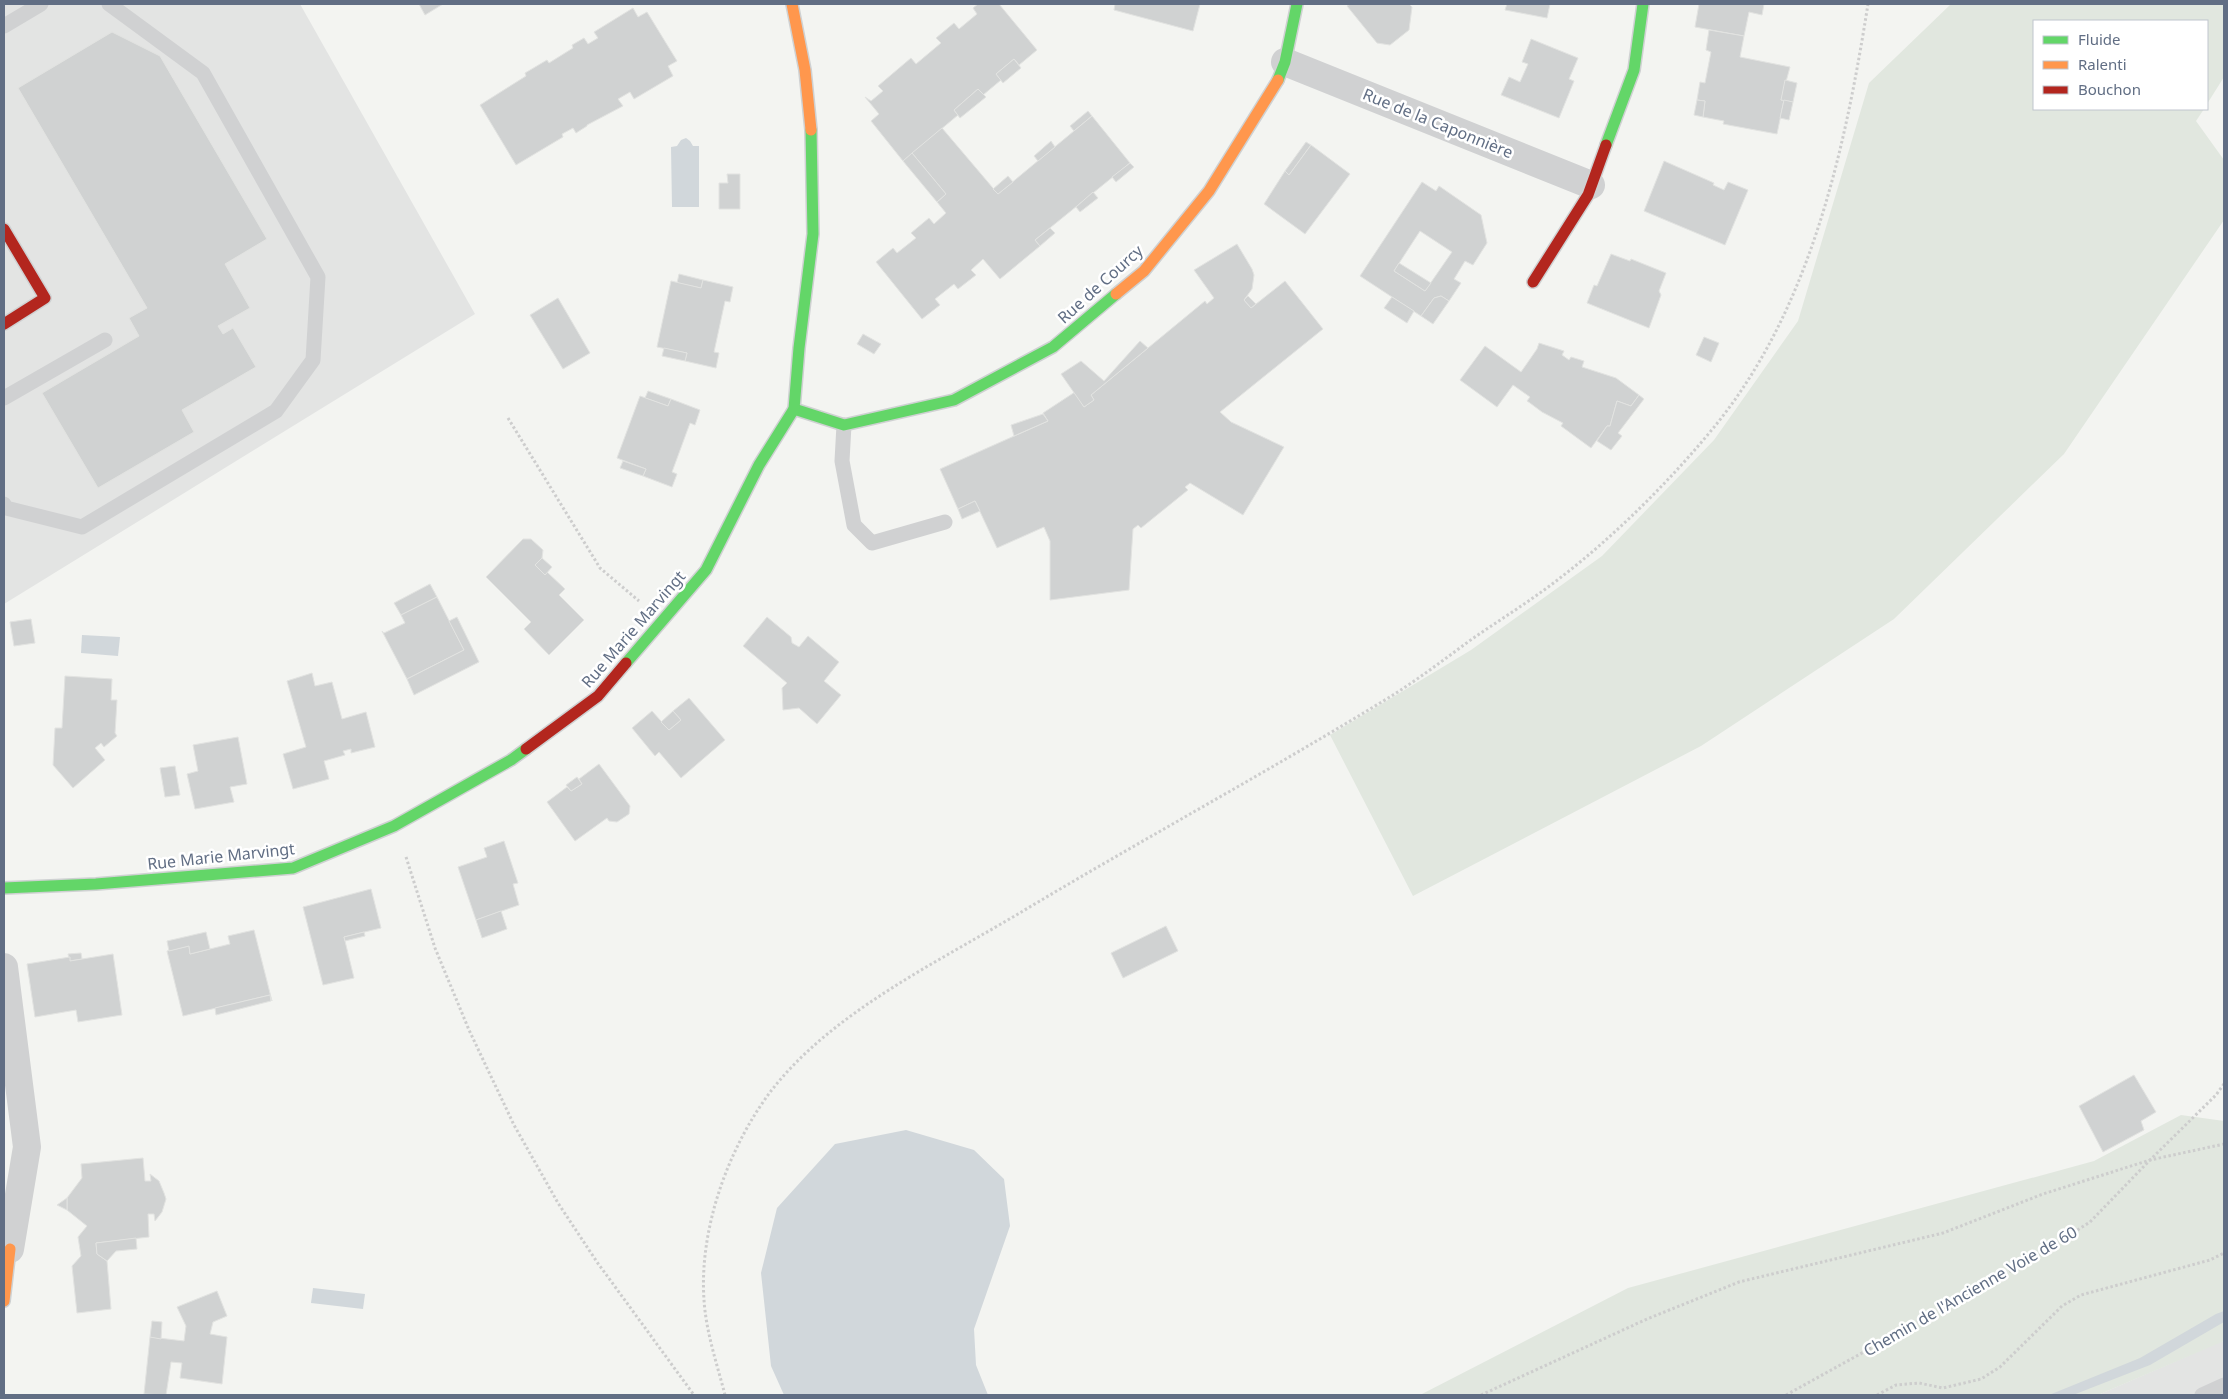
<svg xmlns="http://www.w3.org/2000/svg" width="2228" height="1399" font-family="'Noto Sans',sans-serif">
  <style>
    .built { fill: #e3e4e3 }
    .green { fill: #e1e7df }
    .water { fill: #d1d7db }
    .building { fill: #d0d2d2; stroke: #e2e3e1; fill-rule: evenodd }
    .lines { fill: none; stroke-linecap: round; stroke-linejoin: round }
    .fast-casing { stroke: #cfd1d2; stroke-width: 14 }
    .slow-casing { stroke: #cfd1d2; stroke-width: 14 }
    .jam-casing { stroke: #cfd1d2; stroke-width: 14 }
    .path { stroke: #cdcdcd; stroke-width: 3; stroke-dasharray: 2.5 2.5; stroke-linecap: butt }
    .lane { stroke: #d0d1d2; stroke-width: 15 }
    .street { stroke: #d0d1d2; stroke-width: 28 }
    .fast { stroke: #63d668; stroke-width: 11 }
    .slow { stroke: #ff974d; stroke-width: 11 }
    .jam { stroke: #b3261e; stroke-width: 11 }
    .labels { text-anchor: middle; stroke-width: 5; stroke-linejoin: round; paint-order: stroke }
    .street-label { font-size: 16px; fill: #616e84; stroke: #fff }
  </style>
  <rect width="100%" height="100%" fill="#f3f4f1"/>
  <g class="built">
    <path d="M4,4H300L475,314L4,604Z"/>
    <path d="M2224,1341V1395H2098L2220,1342Z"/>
  </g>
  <g class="green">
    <path d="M1951,4H2224V77L2207,104V21H2034V109H2204L2196,121L2224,160V220L2064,454L1894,619L1701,746L1413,896L1330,735L1471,650L1602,556L1714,440L1798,321L1869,83Z"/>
    <path d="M2181,1115L2224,1121V1341L2098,1395H1420L1628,1288L2094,1161Z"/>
  </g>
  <g class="water">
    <path d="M686,138L690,141L693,146H699V207H672L671,147L677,146L681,140Z"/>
    <path d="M82,635L120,637L118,656L81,653Z"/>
    <path d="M906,1130L974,1150L1004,1179L1010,1226L974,1329L976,1365L988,1395H784L771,1366L761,1273L777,1208L835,1144Z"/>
    <path d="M313,1288L365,1294L363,1309L311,1303Z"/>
    <path d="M2224,1311V1322L2150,1365L2073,1395H2049L2140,1358L2216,1314Z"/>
  </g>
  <g class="building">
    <path d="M419,4H443L425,15Z"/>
    <path d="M978,4H999L1037,50L1019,65L1014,59L996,74L1001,80L983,95L978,89L954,110L958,115L903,161L871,121L879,114L865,97L871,101L883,91L878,86L911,58L916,64L941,43L936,38L954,23L959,29L977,14L973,8Z"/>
    <path d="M1115,4H1200L1193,31L1114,10Z"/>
    <path d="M1350,4H1409L1412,7L1409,30L1390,45L1377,43L1347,6Z"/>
    <path d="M1507,4H1550L1547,18L1505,10Z"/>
    <path d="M1699,4H1764L1762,15L1749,12L1744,36L1695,27Z"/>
    <path d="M633,8L638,17L647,12L677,61L668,66L673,76L634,99L630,92L618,99L623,106L587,125V126L576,133L573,128L562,134L563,137L516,165L480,105L526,76L525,73L547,60L549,63L573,48L572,45L584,38L588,44L598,38L594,32Z"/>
    <path d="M1709,30L1744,36L1740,57L1790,67L1781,100H1784L1777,134L1723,124L1724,121L1703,117L1705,101L1697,100L1700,82L1705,83L1711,52L1706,50Z"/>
    <path d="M112,32L160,56L267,239L225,264L250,308L218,326L223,334L233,328L256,367L182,410L194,432L98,488L42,393L139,336L129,318L147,308L18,88Z"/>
    <path d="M1531,39L1578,58L1569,79L1574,81L1559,118L1501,95L1509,77L1520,82L1528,64L1522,62Z"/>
    <path d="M1014,59L1021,68L1003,83L996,74Z"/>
    <path d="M1785,80L1797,83L1793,102L1781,100Z"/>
    <path d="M978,89L986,97L960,118L954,110Z"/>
    <path d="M1697,100L1705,101L1703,117L1694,115Z"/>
    <path d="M1784,100L1793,102L1789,120L1780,118Z"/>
    <path d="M1088,111L1092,116L1074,131L1070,126Z"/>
    <path d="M1092,116L1130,163L1035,240L1040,246L1000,279L983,259L971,270L976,275L958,289L954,284L935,299L940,305L922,319L876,262L893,248L897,253L916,238L911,233L929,218L934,224L946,213L937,202L946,194L912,153L942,128L998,194Z"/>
    <path d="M1051,141L1055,147L1038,161L1034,156Z"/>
    <path d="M1306,142L1311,145L1289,175L1285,171Z"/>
    <path d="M1311,145L1350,174L1305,234L1264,204L1285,171L1289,175Z"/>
    <path d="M912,153L946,194L937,202L903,161Z"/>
    <path d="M1664,161L1714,183L1713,185L1724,190L1728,182L1748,190L1725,245L1644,211Z"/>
    <path d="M1130,163L1134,167L1116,182L1112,177Z"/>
    <path d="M727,174H740V209H719V183H728Z"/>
    <path d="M1008,176L1013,182L998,194L993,189Z"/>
    <path d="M1422,182L1436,191L1439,186L1481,215L1487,243L1473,265L1465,261L1454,279L1461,283L1449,301L1441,296L1434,298L1421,316L1360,276ZM1420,231L1452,252L1425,291L1394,271Z"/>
    <path d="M1093,192L1098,198L1080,212L1076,207Z"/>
    <path d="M1050,228L1055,233L1040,246L1035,240Z"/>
    <path d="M1237,244L1252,269L1254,275L1252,289L1244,300L1251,308L1285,281L1323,329L1220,412L1231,422L1284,447L1243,515L1190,483L1185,487L1188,490L1141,528L1138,525L1133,529L1129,590L1050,600V541L1044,527L997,548L975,501L958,509L940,469L1048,421L1043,413L1075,392L1084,407L1094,400L1091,395L1205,301L1207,304L1214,298L1194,270Z"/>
    <path d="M1611,254L1630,261L1631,259L1666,273L1659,291L1661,295L1649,328L1587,303L1594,285L1597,286Z"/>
    <path d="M1399,263L1431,283L1425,291L1394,271Z"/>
    <path d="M679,274L703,280L701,288L677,283Z"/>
    <path d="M703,280L733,287L730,302L725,301L714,352L719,353L716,368L685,361L687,353L657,347L671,281L701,288Z"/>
    <path d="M1248,296L1256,304L1251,308L1244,300Z"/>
    <path d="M1441,296L1449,301L1433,324L1421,316L1434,298Z"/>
    <path d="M1392,297L1414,311L1407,323L1384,308Z"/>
    <path d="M558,298L590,353L563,369L530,315Z"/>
    <path d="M863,334L881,344L874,354L857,344Z"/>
    <path d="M1704,337L1719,343L1711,362L1696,355Z"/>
    <path d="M1140,341L1148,348L1091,395L1094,400L1084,407L1061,374L1081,361L1104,381Z"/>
    <path d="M1539,343L1564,351L1562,355L1569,360L1571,357L1584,361L1582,367L1616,378L1639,395L1631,406L1617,401L1610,426H1607L1591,448L1561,426L1563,423L1542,412L1530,403L1527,401L1530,397L1513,385L1497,407L1460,380L1485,346L1521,372L1537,349Z"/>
    <path d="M664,348L687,353L685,361L662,356Z"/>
    <path d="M648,391L671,399L668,406L645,398Z"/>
    <path d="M1639,395L1644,399L1618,433L1622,436L1611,450L1597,441L1607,426H1610L1617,401L1631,406Z"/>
    <path d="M640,396L668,406L671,399L700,410L695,425L690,423L672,472L677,474L672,487L643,476L646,469L617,458Z"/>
    <path d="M1043,414L1048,421L1014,436L1011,425Z"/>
    <path d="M623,461L646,469L643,476L620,468Z"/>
    <path d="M975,501L980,511L962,519L958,509Z"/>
    <path d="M523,539H531L543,550L542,558L535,565L545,575L547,572L565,589L559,595L584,620L549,655L524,629L531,622L486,577Z"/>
    <path d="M542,558L552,567L545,575L535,565Z"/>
    <path d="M430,584L437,597L401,615L394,603Z"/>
    <path d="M437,597L464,650L407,679L382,631L384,633L405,623L401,615Z"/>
    <path d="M457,617L479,662L414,695L407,679L464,650L449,621Z"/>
    <path d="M767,617L791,637L792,643L799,647L808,636L839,662L824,681L841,695L817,724L799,708L783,710L782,688L787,683L743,646Z"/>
    <path d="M31,619L35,643L14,646L10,622Z"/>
    <path d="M312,673L315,686L332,682L342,719L366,712L375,747L351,753V749L343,751L345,755L324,761L329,779L293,789L283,754L306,747L287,681Z"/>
    <path d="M65,676L112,679L111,700H117L115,733L117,736L104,747L101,743L95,748L105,760L73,788L53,765L55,728H62Z"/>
    <path d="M689,698L725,740L681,778L659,752L655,756L632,728L652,711L669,730L681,720L673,711Z"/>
    <path d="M673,711L681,720L669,730L661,722Z"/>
    <path d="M238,737L247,784L230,787L234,802L195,809L187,774L198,771L193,745Z"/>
    <path d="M599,764L630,806L629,814L617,822L609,821L607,818L575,841L547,802L567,787L571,791L582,784L579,779Z"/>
    <path d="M175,766L180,795L165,797L160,768Z"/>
    <path d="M577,777L582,784L571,791L566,785Z"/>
    <path d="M504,841L518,883L513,884L519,905L476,920L458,867L487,857L484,848Z"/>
    <path d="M371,889L381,928L344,937L354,978L323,985L303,907Z"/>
    <path d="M501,911L507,929L482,938L476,920Z"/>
    <path d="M1166,926L1178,951L1123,978L1111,953Z"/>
    <path d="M254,930L272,1001L270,995L183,1016L167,951L189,946L190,954L230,944L228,936Z"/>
    <path d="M206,932L210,949L190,954L189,946L169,951L167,941Z"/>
    <path d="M364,932L365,936L345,941L344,937Z"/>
    <path d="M81,953L82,959L70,961L68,954Z"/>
    <path d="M113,954L122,1015L78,1022L76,1010L35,1017L27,964L70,957V961Z"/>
    <path d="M270,995L271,1001L216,1015L215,1008Z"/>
    <path d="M2134,1075L2156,1112L2141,1121L2144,1130L2103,1152L2079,1106Z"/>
    <path d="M143,1158L145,1181H151L150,1174L159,1181L164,1193L166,1199L162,1212L155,1221L154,1214H148L149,1237L96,1243L97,1254L107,1261L111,1309L77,1313L72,1266L81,1256L78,1237L87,1226L67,1210V1198L82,1178L81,1164Z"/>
    <path d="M67,1198V1210L57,1205Z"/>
    <path d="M136,1238L137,1249L116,1251L107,1261L97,1254L96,1243Z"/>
    <path d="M217,1291L227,1316L213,1322L210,1334L227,1337L222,1384L180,1378L182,1363L171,1362L166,1395L144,1394L150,1337L184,1341L186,1326L177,1307Z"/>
    <path d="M152,1321L162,1322L161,1339L150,1337Z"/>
  </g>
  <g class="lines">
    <defs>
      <g id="fast">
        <path d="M1278,80L1285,62L1297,4"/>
        <path d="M1606,145L1634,70L1643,4"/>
        <path d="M794,409L844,425L954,400L1053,347L1116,294"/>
        <path d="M626,663L706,570L759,465L794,409L799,348L813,234L811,130"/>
        <path d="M4,888L96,884L293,868L394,826L511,760L526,749"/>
      </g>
      <g id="slow">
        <path d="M792,4L805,70L811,130"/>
        <path d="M1116,294L1144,271L1209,191L1278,80"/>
        <path d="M4,1301L10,1249"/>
      </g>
      <g id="jam">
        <path d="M4,229L45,298L4,324"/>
        <path d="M1533,282L1588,195L1606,145"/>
        <path d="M526,749L598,696L626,663"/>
      </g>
    </defs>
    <use href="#fast" class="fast-casing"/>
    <use href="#slow" class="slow-casing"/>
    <use href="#jam" class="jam-casing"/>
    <g class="path">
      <path d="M508,418L600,568L639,601"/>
      <path d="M406,857L435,948L469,1030L514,1125L558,1203L597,1262L694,1395"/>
      <path d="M725,1395C717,1364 706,1332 704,1300C699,1229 728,1148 771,1091C832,1012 938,962 1023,911C1145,838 1271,770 1393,695C1420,678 1446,658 1472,639C1501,619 1532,600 1560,578C1616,535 1675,476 1719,421C1812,303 1845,149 1868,4"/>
      <path d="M1481,1395L1647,1319L1739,1282L1943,1233L2043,1194L2150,1160L2216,1095L2224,1084"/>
      <path d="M1786,1395L2032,1259L2090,1222L2150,1160L2224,1144"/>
      <path d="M1877,1395L1896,1385L1919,1383L1943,1388L1981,1379L2000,1367L2062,1306L2081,1295L2210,1260L2224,1253"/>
    </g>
    <g class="lane">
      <path d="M4,26L41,4"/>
      <path d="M4,398L105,340"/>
      <path d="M844,425L842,461L854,525L872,543L945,522"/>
      <path d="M4,504L6,508L82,527L276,411L313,360L318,277L203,73L109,4"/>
      <path d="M2202,1395L2224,1385"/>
    </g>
    <g class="street">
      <path d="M1285,62L1591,185"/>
      <path d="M4,967L27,1147L10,1249"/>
    </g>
    <use href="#fast" class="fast"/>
    <use href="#slow" class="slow"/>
    <use href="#jam" class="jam"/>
  </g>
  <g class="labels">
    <g class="street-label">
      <text transform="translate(1438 123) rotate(22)" y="6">Rue de la Caponnière</text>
      <text transform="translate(1100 284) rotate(-42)" y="6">Rue de Courcy</text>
      <text transform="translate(633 629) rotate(-49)" y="6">Rue Marie Marvingt</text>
      <text transform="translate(221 856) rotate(-6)" y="6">Rue Marie Marvingt</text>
      <text transform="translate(1970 1291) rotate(-30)" y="6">Chemin de l'Ancienne Voie de 60</text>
    </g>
  </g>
  <rect width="2228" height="1399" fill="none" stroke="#616e84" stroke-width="10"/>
  <rect x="2033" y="20" width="175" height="90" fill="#ffffff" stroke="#c0c5ce"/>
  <rect x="2043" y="36" width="25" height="8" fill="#63d668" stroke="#c0c5ce"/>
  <text x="2078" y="45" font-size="15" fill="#616e84">Fluide</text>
  <rect x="2043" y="61" width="25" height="8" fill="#ff974d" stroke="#c0c5ce"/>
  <text x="2078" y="70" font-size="15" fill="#616e84">Ralenti</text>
  <rect x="2043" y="86" width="25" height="8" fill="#b3261e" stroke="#c0c5ce"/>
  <text x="2078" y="95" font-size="15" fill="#616e84">Bouchon</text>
</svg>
